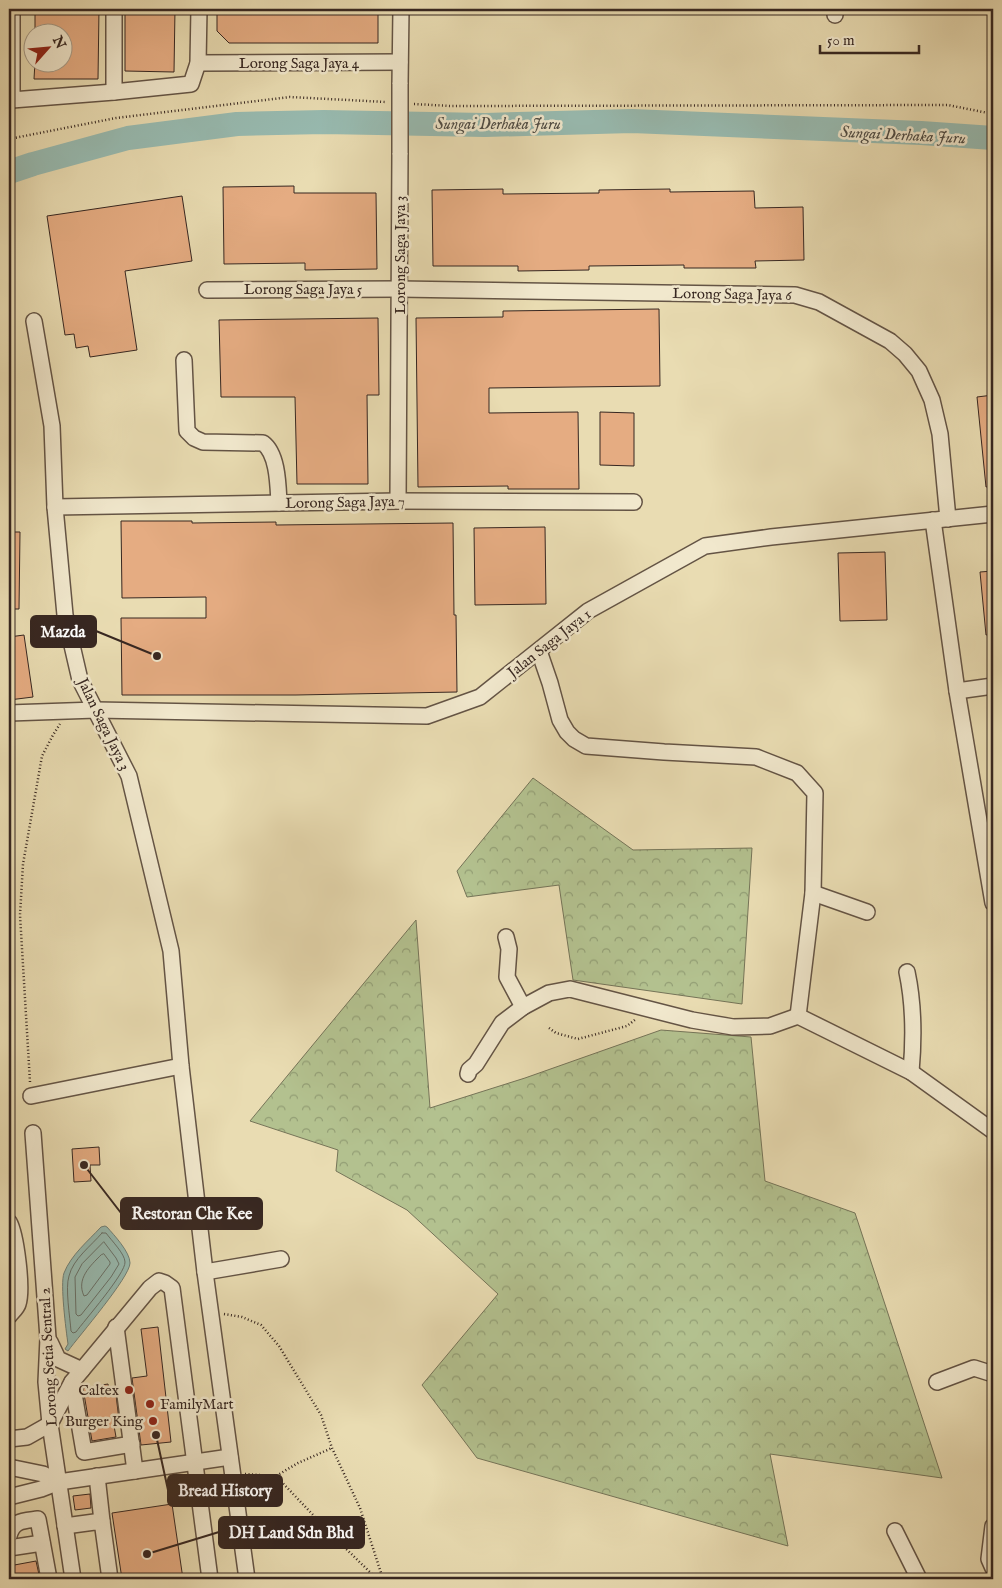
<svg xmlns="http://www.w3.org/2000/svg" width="1002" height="1588" font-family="'IM FELL English',serif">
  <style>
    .forest { fill: url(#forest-crowns); stroke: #757458 }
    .water { fill: #98bbb1; stroke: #718077 }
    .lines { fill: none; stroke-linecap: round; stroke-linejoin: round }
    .shore { stroke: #687169; stroke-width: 1 }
    .river { stroke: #98bbb1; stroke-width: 24 }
    .building { fill: #e5ac82; stroke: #372721 }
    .minor-casing { stroke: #645445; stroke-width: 18 }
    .path { stroke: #372721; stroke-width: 2.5; stroke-dasharray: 1 2.5; stroke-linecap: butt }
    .minor { stroke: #f1e8cd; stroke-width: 15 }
    .minor-bridge-casing { stroke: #645445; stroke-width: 18; stroke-linecap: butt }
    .minor-bridge { stroke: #f1e8cd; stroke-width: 15 }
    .poi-dot { fill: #8f2418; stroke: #f1e8cd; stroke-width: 2 }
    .labels { text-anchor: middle; stroke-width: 5; stroke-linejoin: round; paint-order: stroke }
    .street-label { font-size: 15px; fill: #372721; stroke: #f1e8cd }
    .poi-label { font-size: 15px; fill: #372721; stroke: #f1e8cd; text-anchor: end }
    .water-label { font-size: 16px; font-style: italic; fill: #4f4c45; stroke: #f1e8cd }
    .leader { fill: none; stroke: #372721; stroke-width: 2 }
    .callout-dot { fill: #372721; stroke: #f1e8cd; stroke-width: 2 }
    .callout { fill: #372721; stroke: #372721; stroke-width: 2 }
    .callout-label { font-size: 16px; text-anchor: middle; font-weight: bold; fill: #fff }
  </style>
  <defs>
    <pattern id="forest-crowns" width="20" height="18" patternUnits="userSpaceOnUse" patternTransform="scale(1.25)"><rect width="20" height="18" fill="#b3c18f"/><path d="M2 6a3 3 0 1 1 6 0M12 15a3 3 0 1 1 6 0" fill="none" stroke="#929d74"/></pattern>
  </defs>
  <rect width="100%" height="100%" fill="#e9dcb2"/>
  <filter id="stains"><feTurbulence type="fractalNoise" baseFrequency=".004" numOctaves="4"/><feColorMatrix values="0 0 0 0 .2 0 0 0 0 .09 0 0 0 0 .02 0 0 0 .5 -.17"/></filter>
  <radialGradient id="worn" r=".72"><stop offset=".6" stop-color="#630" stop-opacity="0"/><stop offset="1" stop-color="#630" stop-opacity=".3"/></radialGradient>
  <g class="forest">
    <path d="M533,778L633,850L752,848L742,1004L573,980L559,885L467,897L457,871Z"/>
    <path d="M416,920L430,1108L525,1078L661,1030L751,1037L765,1181L855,1213L942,1478L770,1454L788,1546L477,1458L422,1385L498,1294L407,1210L336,1171L338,1150L250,1121Z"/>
  </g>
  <path class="water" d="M105,1226L107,1227C114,1235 130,1252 130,1263C130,1277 79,1336 68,1351L65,1349L68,1344C66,1330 60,1284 64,1273C71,1255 88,1241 101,1227Z"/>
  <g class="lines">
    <g class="shore">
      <path d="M102,1233H106C111,1240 125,1254 125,1262C126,1273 84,1321 76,1332L73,1333L71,1331C70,1317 65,1288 69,1276C73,1259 91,1246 102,1233Z"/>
      <path d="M104,1242L116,1258L119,1264L111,1277L81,1315L78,1316L76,1314L75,1277L82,1264Z"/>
      <path d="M104,1254L110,1262V1264L87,1295L84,1296C76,1279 90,1266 101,1255Z"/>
    </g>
    <path class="river" d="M9,172L33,164L128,138L237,124L324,122L485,125L632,121L921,133L993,138"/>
  </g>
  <g class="building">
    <path d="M35,9H99L98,79H34L35,62H62V32H35Z"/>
    <path d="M125,9H175L174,72L125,71Z"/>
    <path d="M217,9H378V43H229L217,31Z"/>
    <path d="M294,186V193H376L377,269L305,270V263L224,264L223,187Z"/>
    <path d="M503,189V194L599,193V190L670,189V192L754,191L755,208L803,207L804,260L755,261L756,268H684V265L589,266V270L518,271V266H433L432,190Z"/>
    <path d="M182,196L192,261L125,271L137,350L90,357L88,346L76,348L74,334L65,335L47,216Z"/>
    <path d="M659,309L660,386L489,388V413L578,412L579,489H508V486L418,487L416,318L503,317V311Z"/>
    <path d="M378,318L379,395H367L368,484H297L295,397H221L219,320Z"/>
    <path d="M993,395V486L986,487L977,397Z"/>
    <path d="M600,412L634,413V466L600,465Z"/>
    <path d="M121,521H192V523L276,522V525L453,523L454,615H456L457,692L296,695H122L121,618H206V597L122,598Z"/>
    <path d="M545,527L546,604L475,605L474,528Z"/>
    <path d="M9,532H20L19,609H9Z"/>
    <path d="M885,552L887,620L840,621L838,553Z"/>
    <path d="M993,571V634L986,635L980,572Z"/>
    <path d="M24,635L33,697L9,700V637Z"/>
    <path d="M99,1147L100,1165H90L91,1181L74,1182L72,1149Z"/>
    <path d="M158,1327L171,1442L141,1445L132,1378L147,1376L141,1329Z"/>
    <path d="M108,1384L110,1396L116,1395L119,1420H113L116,1437L92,1441L83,1388Z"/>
    <path d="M90,1494L91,1508L75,1510L73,1496Z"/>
    <path d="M172,1504L183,1579H122L112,1513Z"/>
    <path d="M36,1561L40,1579H9V1566Z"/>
  </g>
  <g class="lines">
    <defs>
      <g id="minor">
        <path d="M12,9V100L114,92L191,84L198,63L199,9"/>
        <path d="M114,9V92"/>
        <path d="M835,9V15"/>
        <path d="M198,63L400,62"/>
        <path d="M400,84L401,9"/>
        <path d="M207,290L399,289L795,295L819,302L890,341L905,354L919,371L932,400L940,434L948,519"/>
        <path d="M34,321L52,426L55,507L65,615L80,680L129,776L171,951L181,1066L205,1272L247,1579"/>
        <path d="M184,360L187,431L194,438L203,442L263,443C278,454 278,486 279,503"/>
        <path d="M398,501L400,153"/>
        <path d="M55,507L398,501L634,502"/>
        <path d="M933,520L957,691L993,903"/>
        <path d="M539,651L550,683L560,720L567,732L574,739L586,746L664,752L756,757L797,773L815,793L813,893L798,1016"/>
        <path d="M957,691L993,686"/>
        <path d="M9,713L96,710L427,716L480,697L588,611L705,546L771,537L993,514"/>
        <path d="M813,893L867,912"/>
        <path d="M506,937L509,949L507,977L523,1007"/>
        <path d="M907,972C914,1005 914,1039 911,1072"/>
        <path d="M468,1074L469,1070L476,1064L502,1023L523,1007L549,993L570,989L692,1020L733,1027L770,1026L798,1016L911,1072L993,1131"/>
        <path d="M31,1096L181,1066"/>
        <path d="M33,1133L48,1338L46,1382L50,1424L73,1579"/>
        <path d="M9,1222C16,1234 23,1289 18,1304C17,1308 12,1312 9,1316"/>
        <path d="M205,1272L281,1259"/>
        <path d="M116,1327L135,1471"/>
        <path d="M50,1342L58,1359L82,1370"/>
        <path d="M72,1382L84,1452L132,1444"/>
        <path d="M937,1382L974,1368L993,1374"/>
        <path d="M9,1439L27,1437L50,1424L72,1382L150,1288L159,1281L165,1283L172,1288L210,1579"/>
        <path d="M9,1467L43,1474L59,1482"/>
        <path d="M97,1476L102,1521"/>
        <path d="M9,1497L41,1489L59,1482L230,1457"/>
        <path d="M65,1526L102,1521L110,1579"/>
        <path d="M993,1526L989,1559L993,1568"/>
        <path d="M895,1531L919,1579"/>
        <path d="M9,1536C13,1520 23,1521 38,1519L49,1579"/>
        <path d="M9,1548L42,1543"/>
      </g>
    </defs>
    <use href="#minor" class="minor-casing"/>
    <g class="path">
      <path d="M414,104L451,106L948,105L993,114"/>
      <path d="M9,139L116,118L290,97L386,102"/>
      <path d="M549,1028L556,1033L578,1039L627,1026L636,1019"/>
      <path d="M30,1082L20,915L23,864L42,756L53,735L60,724"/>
      <path d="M224,1314L242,1317L261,1325L279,1346L321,1415L332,1448L360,1508L383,1579"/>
      <path d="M245,1474L276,1476L298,1463L332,1448"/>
      <path d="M276,1476L335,1538L377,1579"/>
    </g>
    <use href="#minor" class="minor"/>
    <defs>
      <path id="minor-bridge" d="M400,153V84"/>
    </defs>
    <use href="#minor-bridge" class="minor-bridge-casing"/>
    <use href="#minor-bridge" class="minor-bridge"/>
  </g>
  <g class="poi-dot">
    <circle cx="129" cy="1390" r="5"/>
    <circle cx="150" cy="1404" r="5"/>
    <circle cx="153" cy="1421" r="5"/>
  </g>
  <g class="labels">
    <g class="street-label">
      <text x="299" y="68">Lorong Saga Jaya 4</text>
      <text transform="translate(400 255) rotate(-90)" y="5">Lorong Saga Jaya 3</text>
      <text x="303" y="294">Lorong Saga Jaya 5</text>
      <text transform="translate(732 294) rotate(1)" y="5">Lorong Saga Jaya 6</text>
      <text transform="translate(345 502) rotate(-1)" y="5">Lorong Saga Jaya 7</text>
      <text transform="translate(549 643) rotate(-38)" y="5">Jalan Saga Jaya 1</text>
      <text transform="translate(104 724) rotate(64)" y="5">Jalan Saga Jaya 3</text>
      <text transform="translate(48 1357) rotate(-93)" y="5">Lorong Setia Sentral 2</text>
    </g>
    <g class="poi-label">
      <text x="119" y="1395">Caltex</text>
      <text x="160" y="1409" text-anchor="start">FamilyMart</text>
      <text x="143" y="1426">Burger King</text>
    </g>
    <g class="water-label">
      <text x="498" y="129">Sungai Derhaka Juru</text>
      <text transform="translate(903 134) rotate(3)" y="6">Sungai Derhaka Juru</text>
    </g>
  </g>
  <path class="leader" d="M157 656L96 631M84 1165L121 1213M156 1435L168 1490M147 1554L219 1532"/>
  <g class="callout-dot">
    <circle cx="157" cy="656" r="5"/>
    <circle cx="84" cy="1165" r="5"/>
    <circle cx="156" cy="1435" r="5"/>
    <circle cx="147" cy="1554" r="5"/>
  </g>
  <g class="callout">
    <rect x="31" y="616" width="65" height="31" rx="5"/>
    <rect x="121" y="1198" width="141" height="31" rx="5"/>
    <rect x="168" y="1475" width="114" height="31" rx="5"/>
    <rect x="219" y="1517" width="145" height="31" rx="5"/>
  </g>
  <g class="callout-label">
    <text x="63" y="637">Mazda</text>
    <text x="192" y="1219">Restoran Che Kee</text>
    <text x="225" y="1496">Bread History</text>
    <text x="291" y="1538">DH Land Sdn Bhd</text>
  </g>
  <rect width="1002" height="1588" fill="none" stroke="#e9dcb2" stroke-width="30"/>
  <rect x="10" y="10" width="982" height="1568" fill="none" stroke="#372721" stroke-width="2.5"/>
  <rect x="15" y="15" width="972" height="1558" fill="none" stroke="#372721"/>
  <g transform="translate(48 48) rotate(63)"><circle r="24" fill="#f1e8cd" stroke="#a79b88"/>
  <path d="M0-4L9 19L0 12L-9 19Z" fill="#8f2418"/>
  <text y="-8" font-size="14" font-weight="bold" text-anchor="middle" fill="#372721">N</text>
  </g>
  <path d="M820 45v8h99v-8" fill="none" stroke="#372721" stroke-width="2.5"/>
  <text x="827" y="45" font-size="15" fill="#372721" stroke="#f1e8cd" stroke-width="4" paint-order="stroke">50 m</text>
  <rect width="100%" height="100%" filter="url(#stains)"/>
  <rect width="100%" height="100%" fill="url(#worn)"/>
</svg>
